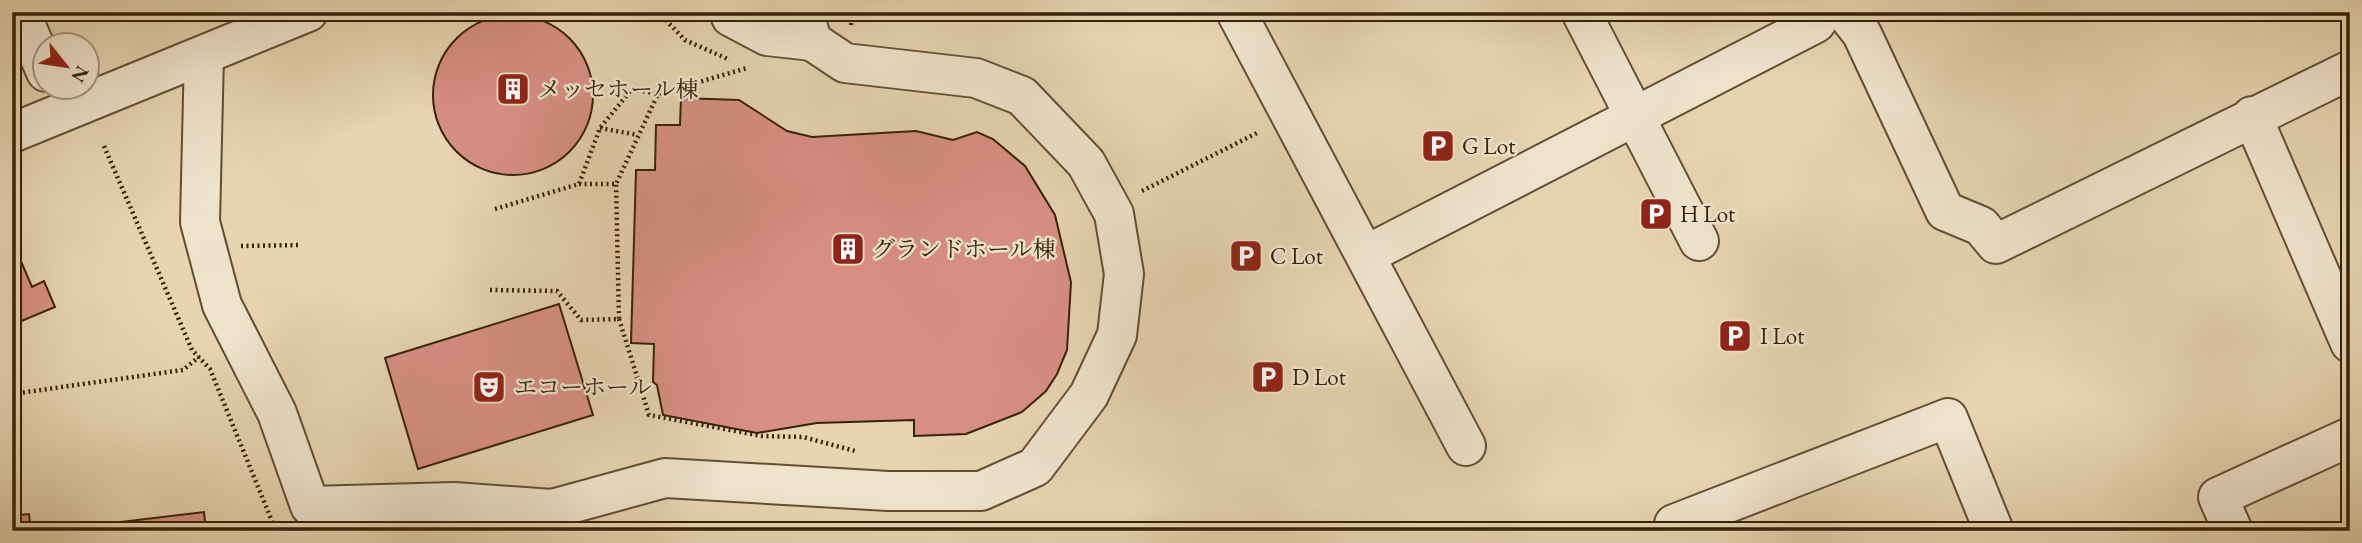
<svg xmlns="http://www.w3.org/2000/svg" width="2362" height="543" font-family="'EB Garamond','Noto Serif JP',serif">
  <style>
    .building { fill: #d88f83; stroke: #372109; stroke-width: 2 }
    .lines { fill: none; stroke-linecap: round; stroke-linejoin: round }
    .minor-casing { stroke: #634e33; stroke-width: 42 }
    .path { stroke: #372109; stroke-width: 4.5; stroke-dasharray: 2 3.5; stroke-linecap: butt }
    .minor { stroke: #efe3cc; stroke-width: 38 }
    .labels { text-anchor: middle; stroke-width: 5; stroke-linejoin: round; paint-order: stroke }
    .poi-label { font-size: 23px; fill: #372109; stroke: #efe3cc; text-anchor: start }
  </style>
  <rect width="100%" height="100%" fill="#e7d4b1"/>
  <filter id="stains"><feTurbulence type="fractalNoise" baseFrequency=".00286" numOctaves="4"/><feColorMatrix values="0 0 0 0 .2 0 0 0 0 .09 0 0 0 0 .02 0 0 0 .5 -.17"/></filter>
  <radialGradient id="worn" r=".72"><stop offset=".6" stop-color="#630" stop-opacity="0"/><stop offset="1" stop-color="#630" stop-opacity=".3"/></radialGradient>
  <g class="building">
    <circle cx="513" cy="95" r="80"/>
    <path d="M681,98L739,100L787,131L812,137L916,131L953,140L977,132L993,139L1025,166L1055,215L1071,282L1067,350L1057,374L1046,391L1022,412L966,434L914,436V420L817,423L757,433L663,415L657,385L653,382L654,344L631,343L636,170H655L656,125H680Z"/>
    <path d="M20,259L32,287L44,281L55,307L12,325V262Z"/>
    <path d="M559,304L593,415L418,469L385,358Z"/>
    <path d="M204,512L206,531H45Z"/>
    <path d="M29,514L31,531H12V516Z"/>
  </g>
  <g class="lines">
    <defs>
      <g id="minor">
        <path d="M20,12L46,72"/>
        <path d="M729,12L731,17L767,36L812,41L804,12"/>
        <path d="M1236,12L1466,446"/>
        <path d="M1581,12L1699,241"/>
        <path d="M1845,12L1862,34L1945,211L1981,226L1996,244L2350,70"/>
        <path d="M204,55L200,222L222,305L277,413L310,506L454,502L552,509L665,478L888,491H981L1035,467L1089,395L1117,335L1124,274L1114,214L1086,163L1022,96L976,78L845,63L812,41"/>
        <path d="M2252,116L2350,343"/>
        <path d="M12,133L308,12"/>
        <path d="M1366,255L1816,23L1823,12"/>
        <path d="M1677,531L1674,524L1948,418L1994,531"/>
        <path d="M2233,531L2218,497L2350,437"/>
      </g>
    </defs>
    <use href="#minor" class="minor-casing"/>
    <g class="path">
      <path d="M658,12L685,40L730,60"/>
      <path d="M851,25L853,12"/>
      <path d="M600,128L638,135"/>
      <path d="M104,146L192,350L210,369L276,531"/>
      <path d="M579,184H616L658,94"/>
      <path d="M1142,191L1259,132"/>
      <path d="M495,209L579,184L600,128L632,89L658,94L747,68"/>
      <path d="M241,246L300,245"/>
      <path d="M490,290L557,291L581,320L619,319L616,184"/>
      <path d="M619,319L649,415L762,436L803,437L855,451"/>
      <path d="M12,394L183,370L199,357"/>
      <path d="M743,531L826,526"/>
    </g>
    <use href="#minor" class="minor"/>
  </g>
  <defs>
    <symbol id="building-square" viewBox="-11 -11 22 22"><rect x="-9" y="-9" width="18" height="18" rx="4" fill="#8f2418" stroke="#efe3cc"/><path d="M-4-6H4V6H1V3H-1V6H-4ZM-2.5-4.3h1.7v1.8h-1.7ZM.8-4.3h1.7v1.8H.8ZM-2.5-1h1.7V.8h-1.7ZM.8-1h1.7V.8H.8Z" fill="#fff"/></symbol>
    <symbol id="parking-square" viewBox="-11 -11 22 22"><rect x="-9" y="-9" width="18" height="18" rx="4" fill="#8f2418" stroke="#efe3cc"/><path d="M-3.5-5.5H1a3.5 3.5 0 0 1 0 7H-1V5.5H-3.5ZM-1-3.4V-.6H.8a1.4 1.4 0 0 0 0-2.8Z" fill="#fff"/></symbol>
    <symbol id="theatre-square" viewBox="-11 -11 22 22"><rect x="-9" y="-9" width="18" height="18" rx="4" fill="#8f2418" stroke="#efe3cc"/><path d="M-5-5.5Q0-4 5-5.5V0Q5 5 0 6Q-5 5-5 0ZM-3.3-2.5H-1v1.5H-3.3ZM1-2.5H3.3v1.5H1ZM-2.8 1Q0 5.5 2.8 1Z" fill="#fff"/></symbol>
  </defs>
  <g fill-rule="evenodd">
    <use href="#building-square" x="494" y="70" width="38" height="38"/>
    <use href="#parking-square" x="1419" y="127" width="38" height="38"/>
    <use href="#parking-square" x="1637" y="195" width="38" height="38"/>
    <use href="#building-square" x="829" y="230" width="38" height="38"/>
    <use href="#parking-square" x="1227" y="237" width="38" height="38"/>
    <use href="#parking-square" x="1716" y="317" width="38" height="38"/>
    <use href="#parking-square" x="1249" y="358" width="38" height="38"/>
    <use href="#theatre-square" x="470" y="368" width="38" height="38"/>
  </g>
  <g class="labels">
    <g class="poi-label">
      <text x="538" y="97">メッセホール棟</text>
      <text x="1462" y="154">G Lot</text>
      <text x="1680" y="222">H Lot</text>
      <text x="872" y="257">グランドホール棟</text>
      <text x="1270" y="264">C Lot</text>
      <text x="1760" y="344">I Lot</text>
      <text x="1292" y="385">D Lot</text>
      <text x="514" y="395">エコーホール</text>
    </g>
  </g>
  <rect width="2362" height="543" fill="none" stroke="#e7d4b1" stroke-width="42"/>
  <rect x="14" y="14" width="2334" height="515" fill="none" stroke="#372109" stroke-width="3.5"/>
  <rect x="21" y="21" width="2320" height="501" fill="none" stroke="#372109" stroke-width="2"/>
  <g transform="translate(66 66) rotate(120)"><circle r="33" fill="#efe3cc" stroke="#a5957e" stroke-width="2"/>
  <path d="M0-5L12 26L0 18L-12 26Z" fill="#8f2418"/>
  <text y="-10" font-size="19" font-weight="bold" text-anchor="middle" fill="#372109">N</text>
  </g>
  <rect width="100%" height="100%" filter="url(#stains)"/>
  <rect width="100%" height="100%" fill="url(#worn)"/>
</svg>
